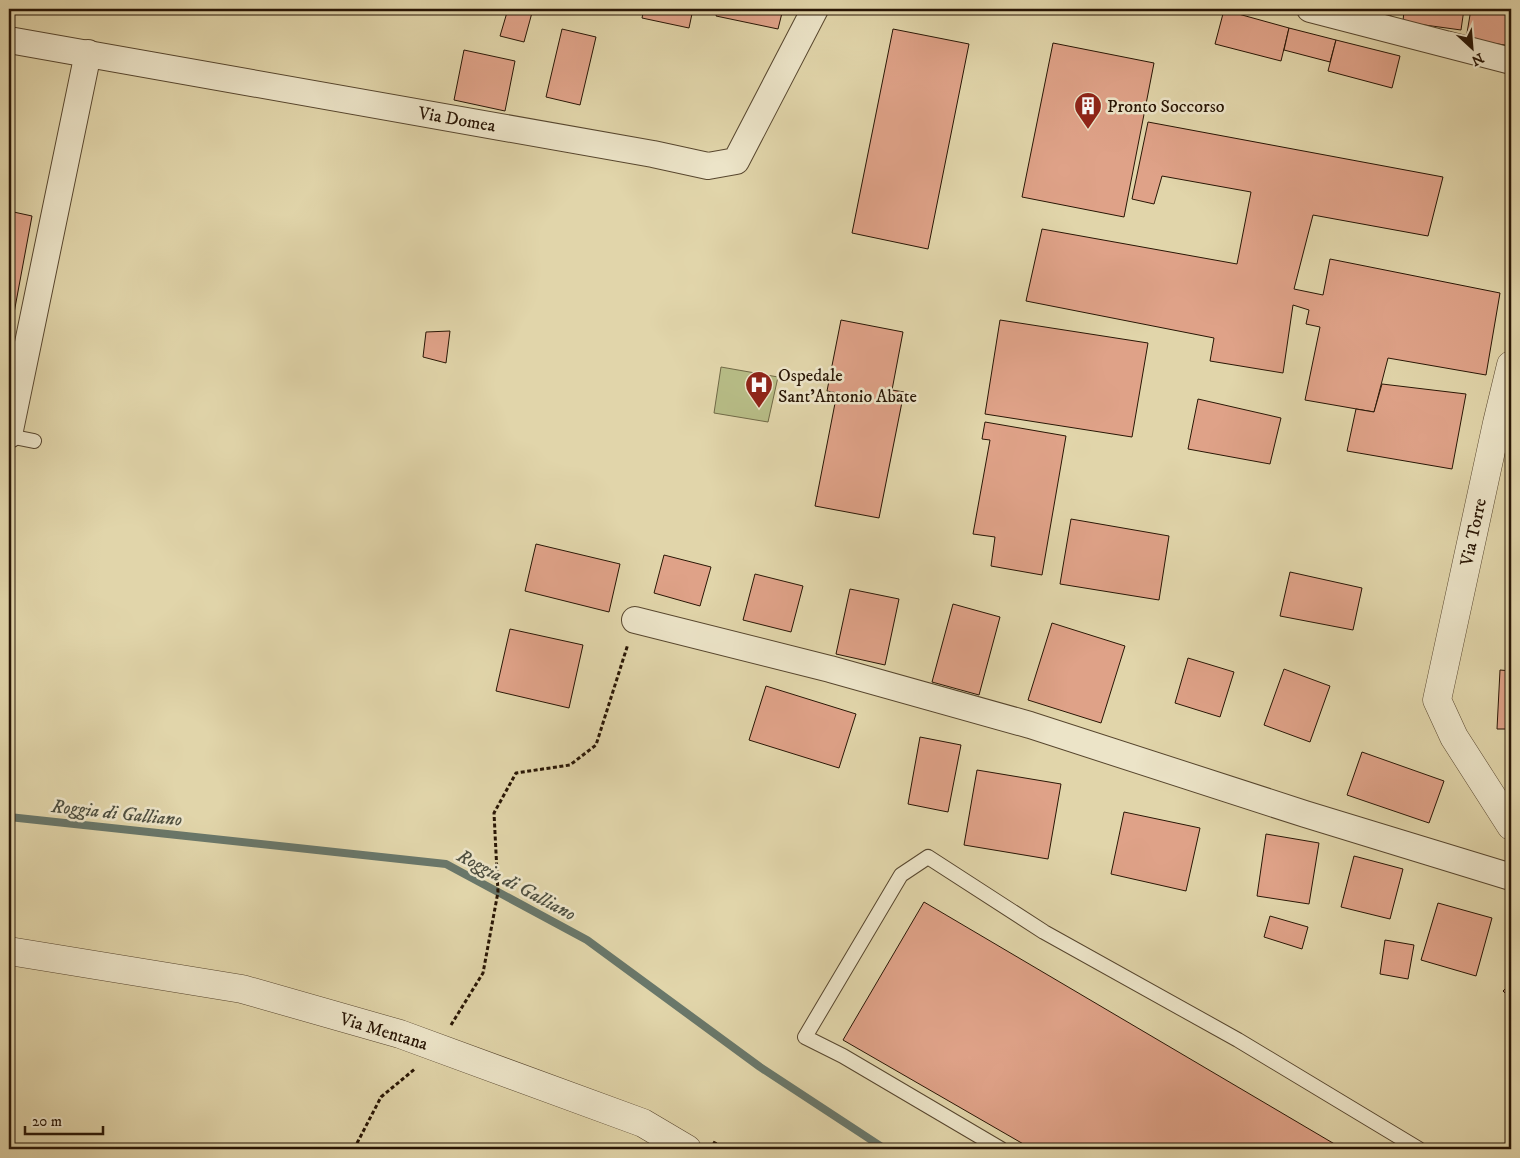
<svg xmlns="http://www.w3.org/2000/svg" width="1520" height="1158" font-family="'IM FELL DW Pica',serif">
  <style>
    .green { fill: #b7bc86; stroke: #706946 }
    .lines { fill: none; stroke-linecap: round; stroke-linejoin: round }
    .stream { stroke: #69776a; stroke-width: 8 }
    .building { fill: #dfa288; stroke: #291605 }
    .service-casing { stroke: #57462e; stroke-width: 16 }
    .minor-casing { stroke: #57462e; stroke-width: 28 }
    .tertiary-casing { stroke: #57462e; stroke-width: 29 }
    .path { stroke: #291605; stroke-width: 3; stroke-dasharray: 4 2.5; stroke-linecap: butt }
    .service { stroke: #ece4c8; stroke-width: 14 }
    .minor { stroke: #ece4c8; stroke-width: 26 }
    .tertiary { stroke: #ece4c8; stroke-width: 28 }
    .labels { text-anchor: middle; stroke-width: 5; stroke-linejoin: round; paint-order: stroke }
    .poi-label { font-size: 18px; fill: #291605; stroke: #ece4c8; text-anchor: start }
    .street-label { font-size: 18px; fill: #291605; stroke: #ece4c8 }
    .water-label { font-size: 19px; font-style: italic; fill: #4e4f40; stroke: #ece4c8 }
  </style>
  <rect width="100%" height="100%" fill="#e1d5aa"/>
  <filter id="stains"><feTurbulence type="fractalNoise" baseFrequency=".004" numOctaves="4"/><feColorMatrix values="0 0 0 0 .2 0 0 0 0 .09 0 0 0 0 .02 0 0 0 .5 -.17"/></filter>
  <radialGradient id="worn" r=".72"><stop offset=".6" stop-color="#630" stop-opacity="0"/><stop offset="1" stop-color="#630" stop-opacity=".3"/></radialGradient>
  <path class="green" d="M721,367L778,377L768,422L714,413Z"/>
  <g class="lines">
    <path class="stream" d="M9,817L446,864L587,940L760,1067L885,1149"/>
  </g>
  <g class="building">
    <path d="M508,9H533L524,42L500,36Z"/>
    <path d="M644,9H693L689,28L642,18Z"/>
    <path d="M718,9H783L778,29L716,16Z"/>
    <path d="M1359,9H1392L1390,20Z"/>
    <path d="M1404,9H1464L1461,30L1403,22Z"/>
    <path d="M1471,9H1511V46L1466,39Z"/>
    <path d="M1224,10L1289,28L1281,61L1215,44Z"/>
    <path d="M1289,28L1336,40L1330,62L1284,50Z"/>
    <path d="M562,29L596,37L580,105L546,97Z"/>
    <path d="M893,29L969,44L928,249L852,233Z"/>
    <path d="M1336,40L1400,56L1392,88L1328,71Z"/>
    <path d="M1053,43L1154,63L1124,217L1022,197Z"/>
    <path d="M464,50L515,61L505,111L454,100Z"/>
    <path d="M1148,122L1443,177L1428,236L1313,215L1294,289L1323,295L1330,259L1500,293L1486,375L1388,358L1374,412L1305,400L1320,327L1306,324L1309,310L1293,305L1283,373L1210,361L1214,338L1026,301L1042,229L1237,264L1251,192L1162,176L1154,204L1132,199Z"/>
    <path d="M9,211L32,216L9,340Z"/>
    <path d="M841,320L903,332L892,390L904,392L879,518L815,506L837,393L827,391Z"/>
    <path d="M1000,320L1148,343L1132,437L985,414Z"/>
    <path d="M450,331L446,363L423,357L426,332Z"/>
    <path d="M1382,384L1466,394L1452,469L1347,451L1356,409L1374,412Z"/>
    <path d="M1198,399L1281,418L1270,464L1188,449Z"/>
    <path d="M985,422L1066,436L1042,575L991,566L995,537L973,534L990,440L982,439Z"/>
    <path d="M1071,519L1169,536L1159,600L1060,584Z"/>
    <path d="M536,544L620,564L609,612L525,591Z"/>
    <path d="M664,555L711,567L700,606L654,593Z"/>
    <path d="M1290,572L1362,588L1353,630L1280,616Z"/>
    <path d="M755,574L803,586L791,632L743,620Z"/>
    <path d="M850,589L899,599L885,665L836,654Z"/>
    <path d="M953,604L1000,617L979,695L932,682Z"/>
    <path d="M1052,623L1125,646L1101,723L1028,700Z"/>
    <path d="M510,629L583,645L569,708L496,691Z"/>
    <path d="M1188,658L1234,672L1220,717L1175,703Z"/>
    <path d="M1284,669L1330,686L1310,742L1264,725Z"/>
    <path d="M1500,670L1511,671V729H1497Z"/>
    <path d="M766,686L856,714L839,768L749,740Z"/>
    <path d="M920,737L961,745L948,812L908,804Z"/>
    <path d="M1362,752L1444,781L1429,823L1347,795Z"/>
    <path d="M977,770L1061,784L1048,859L964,845Z"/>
    <path d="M1124,812L1200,828L1186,891L1111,874Z"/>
    <path d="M1266,834L1319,843L1309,904L1257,896Z"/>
    <path d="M1354,856L1403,869L1390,919L1341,907Z"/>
    <path d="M924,902L1343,1149H1032L843,1040Z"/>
    <path d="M1438,903L1492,918L1476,976L1421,960Z"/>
    <path d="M1270,916L1308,927L1302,949L1264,937Z"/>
    <path d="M1385,940L1414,945L1408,979L1380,974Z"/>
    <path d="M1511,983V999L1503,991Z"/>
  </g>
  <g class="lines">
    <defs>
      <g id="service">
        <path d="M9,436L34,441"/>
        <path d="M1001,1149L843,1056L805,1037L901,875L928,857L1044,932L1238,1040L1419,1149"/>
      </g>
      <g id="minor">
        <path d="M1310,9L1511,61"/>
        <path d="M9,40L653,154L708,166L736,161L815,9"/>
        <path d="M9,435L88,53"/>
        <path d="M635,620L830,669L1030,725L1305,814L1511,877"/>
      </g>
      <g id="tertiary">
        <path d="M1511,365L1497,423L1437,700L1454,737L1511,826"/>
        <path d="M9,951L242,989L400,1034L643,1123L687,1149"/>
      </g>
    </defs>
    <use href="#service" class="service-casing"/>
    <use href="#minor" class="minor-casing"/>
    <use href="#tertiary" class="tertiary-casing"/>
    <g class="path">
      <path d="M451,1025L483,973L498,892L494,813L516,773L570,765L596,745L628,644"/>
      <path d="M713,1142L726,1149"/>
      <path d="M354,1149L381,1097L416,1068"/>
    </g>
    <use href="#service" class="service"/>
    <use href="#minor" class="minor"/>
    <use href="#tertiary" class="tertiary"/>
  </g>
  <defs>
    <symbol id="building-pin" viewBox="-11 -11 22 30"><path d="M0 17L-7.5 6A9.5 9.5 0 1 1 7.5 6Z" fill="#8f2418" stroke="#ece4c8"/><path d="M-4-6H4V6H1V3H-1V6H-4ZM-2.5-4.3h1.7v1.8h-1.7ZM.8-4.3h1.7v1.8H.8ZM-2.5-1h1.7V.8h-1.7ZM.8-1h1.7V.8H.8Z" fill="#fff"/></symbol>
    <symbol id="hospital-pin" viewBox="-11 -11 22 30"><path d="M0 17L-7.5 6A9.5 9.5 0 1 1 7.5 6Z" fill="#8f2418" stroke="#ece4c8"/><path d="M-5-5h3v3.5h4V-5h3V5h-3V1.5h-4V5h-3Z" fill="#fff"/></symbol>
  </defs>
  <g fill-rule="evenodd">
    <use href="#building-pin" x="1072" y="90" width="32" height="43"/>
    <use href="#hospital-pin" x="743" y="369" width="32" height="43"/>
  </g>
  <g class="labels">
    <g class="poi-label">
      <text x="1107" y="112">Pronto Soccorso</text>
      <text x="778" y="381">Ospedale<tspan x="778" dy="21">Sant'Antonio Abate</tspan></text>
    </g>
    <g class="street-label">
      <text transform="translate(457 119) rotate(10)" y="6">Via Domea</text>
      <text transform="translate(1473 532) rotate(-78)" y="6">Via Torre</text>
      <text transform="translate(384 1031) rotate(17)" y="6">Via Mentana</text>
    </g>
    <g class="water-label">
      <text transform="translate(117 812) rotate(6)" y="7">Roggia di Galliano</text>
      <text transform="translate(517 884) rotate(28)" y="7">Roggia di Galliano</text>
    </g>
  </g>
  <rect width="1520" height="1158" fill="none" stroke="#e1d5aa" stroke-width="30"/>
  <rect x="10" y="10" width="1500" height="1138" fill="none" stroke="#291605" stroke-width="2.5"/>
  <rect x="15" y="15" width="1490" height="1128" fill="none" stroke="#291605"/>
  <g transform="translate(1472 48) rotate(154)" stroke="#ece4c8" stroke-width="4" paint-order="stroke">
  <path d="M0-4L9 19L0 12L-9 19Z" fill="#291605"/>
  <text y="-8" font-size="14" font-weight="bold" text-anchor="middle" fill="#291605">N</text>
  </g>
  <path d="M25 1126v8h78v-8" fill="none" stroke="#291605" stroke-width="2.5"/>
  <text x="32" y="1126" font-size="15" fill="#291605" stroke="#ece4c8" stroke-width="4" paint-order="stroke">20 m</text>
  <rect width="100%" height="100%" filter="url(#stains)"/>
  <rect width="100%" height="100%" fill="url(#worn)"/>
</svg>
